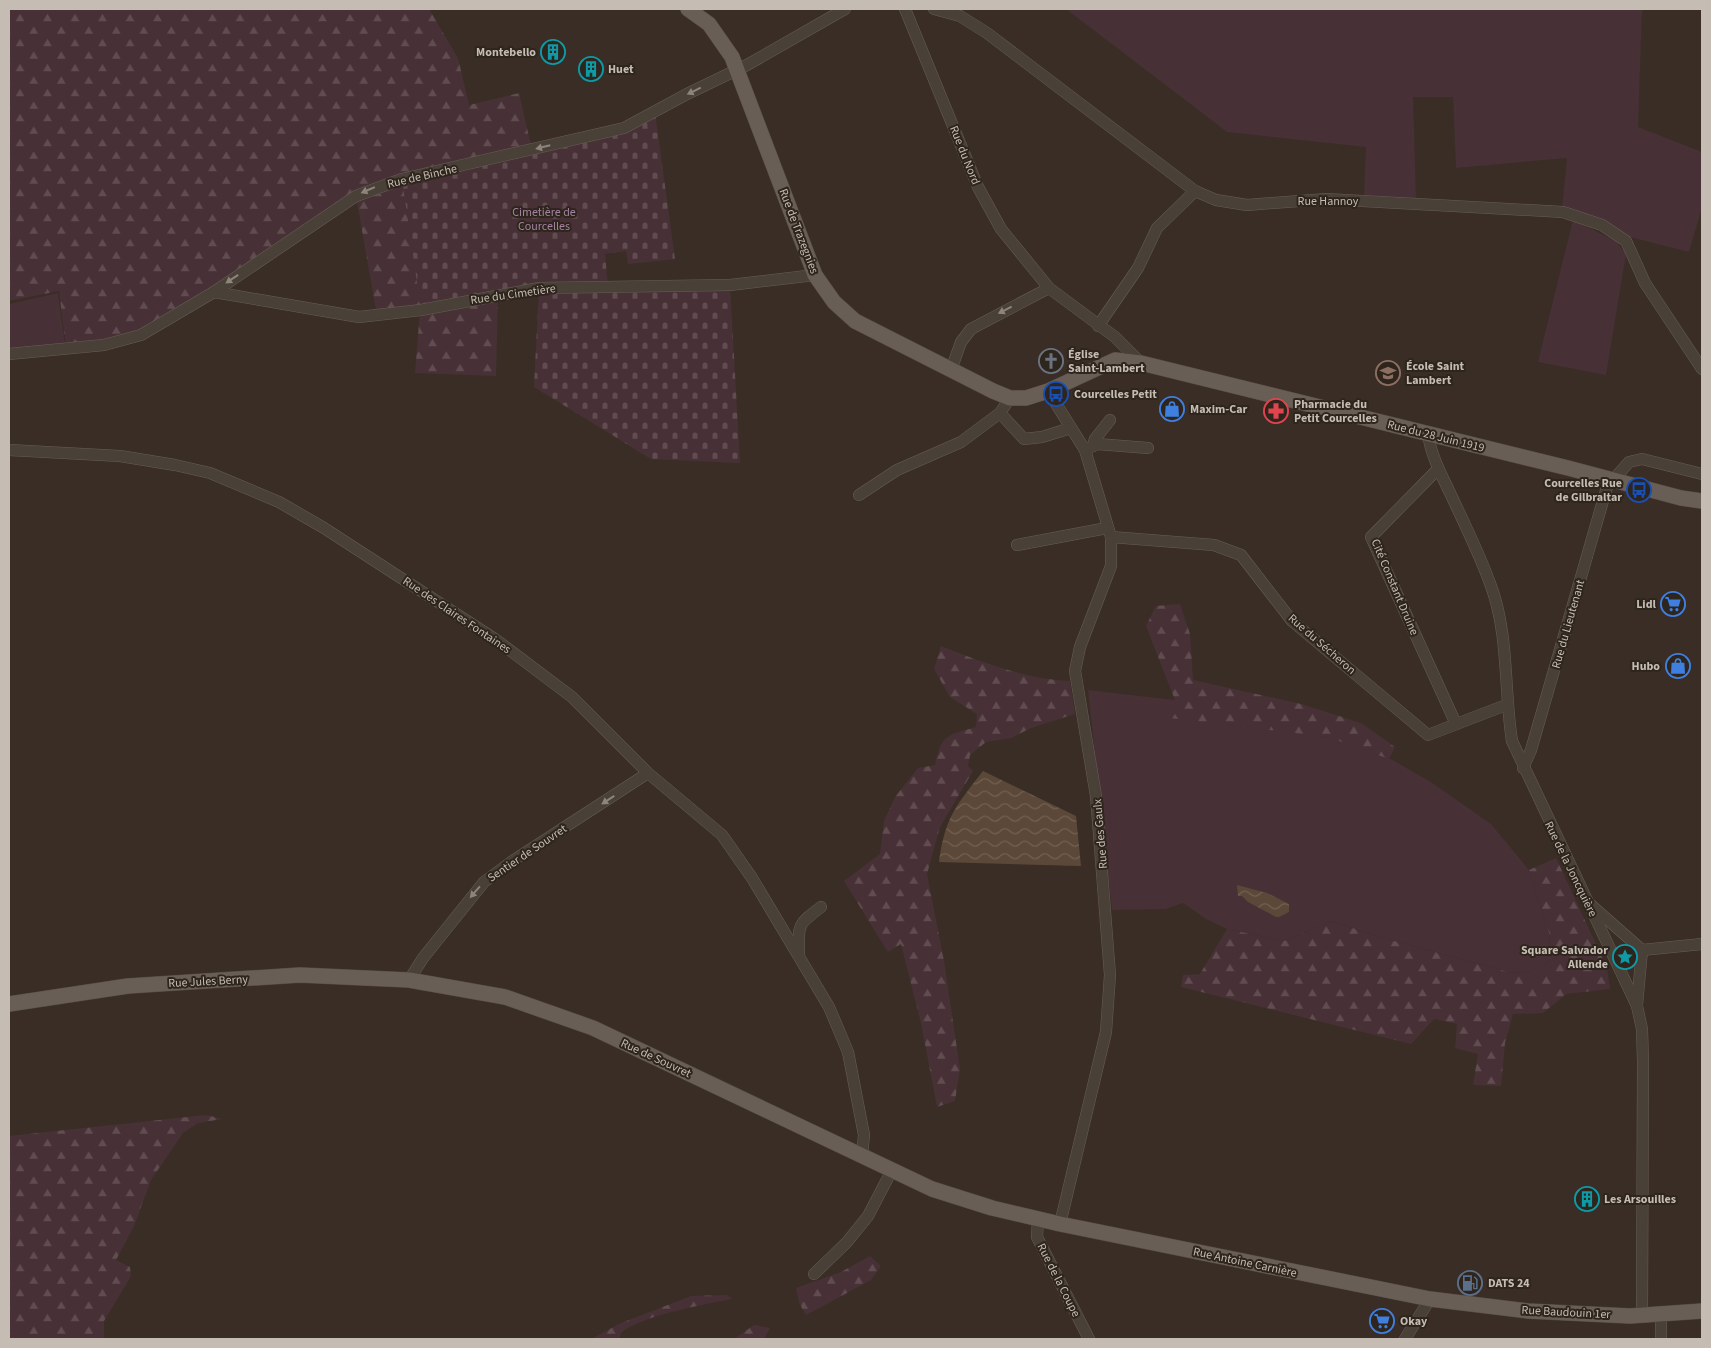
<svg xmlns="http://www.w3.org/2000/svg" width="1711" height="1348" font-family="'Source Sans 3',sans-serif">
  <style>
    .grass { fill: #473036 }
    .forest { fill: url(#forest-firs) }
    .cemetery { fill: url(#cemetery-stones) }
    .water { fill: url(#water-waves) }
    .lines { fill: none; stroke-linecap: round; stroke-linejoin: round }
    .minor-casing { stroke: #675e56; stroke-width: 12 }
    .major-casing { stroke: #524941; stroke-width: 16 }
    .minor { stroke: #494038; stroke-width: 11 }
    .major { stroke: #695e56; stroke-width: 15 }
    .oneway { fill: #8d847c }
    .labels { text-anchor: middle; stroke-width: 4; stroke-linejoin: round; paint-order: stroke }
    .poi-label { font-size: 12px; font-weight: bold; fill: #c5bcb3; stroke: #2e251d; text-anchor: start }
    .street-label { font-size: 12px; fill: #c5bcb3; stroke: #2e251d }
    .park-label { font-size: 12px; fill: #a483a1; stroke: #2e251d }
  </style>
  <defs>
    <pattern id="forest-firs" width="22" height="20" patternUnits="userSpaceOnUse" patternTransform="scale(1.25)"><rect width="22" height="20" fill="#473036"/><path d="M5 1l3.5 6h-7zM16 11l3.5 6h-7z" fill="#604c51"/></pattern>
    <pattern id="cemetery-stones" width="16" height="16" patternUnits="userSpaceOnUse" patternTransform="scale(1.25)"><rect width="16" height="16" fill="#473036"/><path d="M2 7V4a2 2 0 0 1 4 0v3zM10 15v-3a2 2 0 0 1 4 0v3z" fill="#604c51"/></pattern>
    <pattern id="water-waves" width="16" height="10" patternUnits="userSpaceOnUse" patternTransform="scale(1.25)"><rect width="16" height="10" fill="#5c4838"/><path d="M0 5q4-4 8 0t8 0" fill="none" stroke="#726052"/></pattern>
  </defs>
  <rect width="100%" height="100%" fill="#392d25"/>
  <g class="grass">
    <path d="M1066,9H1642L1638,127L1702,152V207L1689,252L1630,237L1562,208L1567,158L1456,168L1453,97H1413L1416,198L1364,195L1366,147L1227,132Z"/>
    <path d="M1573,220L1616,241L1626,254L1606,375L1538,362Z"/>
    <path d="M58,293L65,344L9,349V304Z"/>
    <path d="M1088,690L1175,700L1289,731L1328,737L1382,754L1431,782L1491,824L1529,870L1549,933L1550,960L1539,971L1512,973L1376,936L1332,921L1284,941L1227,929L1206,919L1183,903L1166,909L1112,910Z"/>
  </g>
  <g class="forest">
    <path d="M9,9H429L458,58L469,105L519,93L532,150L498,295L496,376L415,373L420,310L377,316L356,196L133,338L66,347L59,291L9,301Z"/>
    <path d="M1180,604L1190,634L1193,680L1301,704L1361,723L1395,747L1389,759L1328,737L1170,718L1175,700L1146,626L1156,606Z"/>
    <path d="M941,646C982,662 1025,679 1070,681L1075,714L1031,728L1011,738L986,742L970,755L968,766L973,771L940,827L927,874L944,961L960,1069L955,1101L937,1107L921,1023L901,944L888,952L844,881L880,854L884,821L895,797L918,768L935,765C941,734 948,735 976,727L977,714L950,697L934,669Z"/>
    <path d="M1556,858L1607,968L1610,989L1566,994L1543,1013L1513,1014L1505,1043L1501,1086L1473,1085L1478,1054L1455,1048L1457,1024L1434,1019L1411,1044L1181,987L1183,975L1200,974L1227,929L1284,941L1332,921L1376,936L1512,973L1539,971L1550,960L1549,933L1529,870Z"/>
    <path d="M206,1115L222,1119L198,1123L183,1133L151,1180L134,1226L116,1260L130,1267L131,1276L104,1321V1339H9V1136Z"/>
    <path d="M870,1256L881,1266L871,1280L806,1315L799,1303L796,1288L841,1272Z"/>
    <path d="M727,1295L732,1299C705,1304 640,1316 621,1333L620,1339H591L621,1323L691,1296Z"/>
    <path d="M754,1325L770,1328L764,1339H734Z"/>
  </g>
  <path class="cemetery" d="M655,112L675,259L628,264L626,251L605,254L608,286L730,285L740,463L651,459L534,387L539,288L421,310L402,179L624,128Z"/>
  <g class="water">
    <path d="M983,771L1076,816L1081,866L939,862C945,817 956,806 983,771Z"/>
    <path d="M1237,885L1267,893L1289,904V912L1279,917H1276L1248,902L1242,896H1238Z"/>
  </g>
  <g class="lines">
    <defs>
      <g id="minor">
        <path d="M905,9L978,187L1001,229L1049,288L1115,337L1141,363"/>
        <path d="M934,9L960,16L987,33L1195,191L1216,200L1247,205L1326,199L1563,212L1602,225L1626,241L1645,283L1702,369"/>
        <path d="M214,292L359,317L421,310L539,288L730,285L815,275"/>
        <path d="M1098,326L1138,268L1157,228L1195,191"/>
        <path d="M9,354L104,345L141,335L214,292L356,196L402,179L624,128L687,94L747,65L845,9"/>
        <path d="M951,370L961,342L971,329L1049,288"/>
        <path d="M1048,391L1085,450L1111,537V566L1080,647L1075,671L1096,796L1110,975L1106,1032L1060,1224"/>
        <path d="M1000,413L1024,439L1042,437L1071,428"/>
        <path d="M1428,434C1431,456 1442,476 1451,495C1465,525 1480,555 1491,586C1509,635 1504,690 1512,741L1637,1006L1642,1029L1643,1062L1642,1315"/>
        <path d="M1093,446L1095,439L1110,420"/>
        <path d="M9,450L120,456L175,465L210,473L279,502L324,528L495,639L572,697L648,773L722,835L752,878L829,1007L848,1052L864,1135L862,1156"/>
        <path d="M1085,450L1097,444L1148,448"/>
        <path d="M1438,469L1371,537L1456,724"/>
        <path d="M859,495L897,470L961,442L1000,413L1010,398"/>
        <path d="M1111,537L1214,545L1241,555L1292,621L1428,735L1506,705"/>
        <path d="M1017,545L1107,528"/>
        <path d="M1523,768L1531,750L1607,487L1629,462L1642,459L1702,474"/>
        <path d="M1591,905L1642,950"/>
        <path d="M1642,950L1702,944"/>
        <path d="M799,955C798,925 797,925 821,907"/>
        <path d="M409,980L423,958L484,882L514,860L648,773"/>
        <path d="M1637,1005L1642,950"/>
        <path d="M1038,1219L1037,1237L1089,1339"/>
        <path d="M814,1274L847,1242L868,1216L892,1170"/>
        <path d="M1661,1314V1339"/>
        <path d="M1405,1339L1430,1299"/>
      </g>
      <g id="major">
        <path d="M688,9L709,24L732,57L815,275L834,302L855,321L993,391L1010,398H1026L1048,391L1115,360L1141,363L1568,468L1681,498L1702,501"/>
        <path d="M9,1004L128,986L300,975L409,980L505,997L593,1028L932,1189L992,1208L1060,1224L1430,1299L1528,1311L1630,1316L1702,1311"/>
      </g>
    </defs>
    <use href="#minor" class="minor-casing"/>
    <use href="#major" class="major-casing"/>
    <use href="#minor" class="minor"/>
    <use href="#major" class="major"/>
  </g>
  <defs><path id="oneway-solid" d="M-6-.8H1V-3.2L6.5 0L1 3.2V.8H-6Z" transform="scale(1.25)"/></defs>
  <g class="oneway">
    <use href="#oneway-solid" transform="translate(694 91) rotate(154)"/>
    <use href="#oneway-solid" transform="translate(543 147) rotate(166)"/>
    <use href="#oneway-solid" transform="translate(368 190) rotate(157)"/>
    <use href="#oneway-solid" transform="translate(232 279) rotate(146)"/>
    <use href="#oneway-solid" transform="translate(1005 310) rotate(153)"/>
    <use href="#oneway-solid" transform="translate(608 800) rotate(147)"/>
    <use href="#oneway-solid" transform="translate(475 892) rotate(131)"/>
  </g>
  <defs>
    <symbol id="building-ring" viewBox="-11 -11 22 22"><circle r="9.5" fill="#2e251d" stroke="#0f9aa8" stroke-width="1.5"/><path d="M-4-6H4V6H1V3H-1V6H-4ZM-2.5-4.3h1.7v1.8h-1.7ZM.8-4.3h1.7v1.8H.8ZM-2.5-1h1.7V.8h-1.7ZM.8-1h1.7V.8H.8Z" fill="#0f9aa8"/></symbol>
    <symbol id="church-ring" viewBox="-11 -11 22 22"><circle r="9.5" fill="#2e251d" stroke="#6b7280" stroke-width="1.5"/><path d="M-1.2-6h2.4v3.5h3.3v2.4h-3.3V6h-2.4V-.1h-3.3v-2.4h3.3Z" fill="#6b7280"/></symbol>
    <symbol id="school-ring" viewBox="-11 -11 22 22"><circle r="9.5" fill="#2e251d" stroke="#8d6e63" stroke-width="1.5"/><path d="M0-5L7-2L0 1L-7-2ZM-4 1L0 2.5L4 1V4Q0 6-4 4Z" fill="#8d6e63"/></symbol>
    <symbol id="bus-ring" viewBox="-11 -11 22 22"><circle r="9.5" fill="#2e251d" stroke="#1a4fb4" stroke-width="1.5"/><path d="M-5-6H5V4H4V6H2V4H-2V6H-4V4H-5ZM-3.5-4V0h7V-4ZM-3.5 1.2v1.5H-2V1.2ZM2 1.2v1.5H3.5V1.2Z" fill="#1a4fb4"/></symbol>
    <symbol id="shop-ring" viewBox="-11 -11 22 22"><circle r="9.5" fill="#2e251d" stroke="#3f7fe0" stroke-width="1.5"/><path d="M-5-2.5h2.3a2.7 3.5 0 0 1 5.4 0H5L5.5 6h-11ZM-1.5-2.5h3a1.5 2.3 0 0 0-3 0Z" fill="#3f7fe0"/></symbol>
    <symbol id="pharmacy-ring" viewBox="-11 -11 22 22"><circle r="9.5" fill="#2e251d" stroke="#e0444e" stroke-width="1.5"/><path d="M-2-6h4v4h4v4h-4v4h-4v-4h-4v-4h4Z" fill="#e0444e"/></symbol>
    <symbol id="supermarket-ring" viewBox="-11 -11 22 22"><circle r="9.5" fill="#2e251d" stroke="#3f7fe0" stroke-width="1.5"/><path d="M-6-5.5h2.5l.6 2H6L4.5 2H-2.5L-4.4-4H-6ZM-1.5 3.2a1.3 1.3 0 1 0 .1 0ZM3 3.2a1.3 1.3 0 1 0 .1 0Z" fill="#3f7fe0"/></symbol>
    <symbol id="sight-ring" viewBox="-11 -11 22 22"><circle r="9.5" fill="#2e251d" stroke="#0f9aa8" stroke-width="1.5"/><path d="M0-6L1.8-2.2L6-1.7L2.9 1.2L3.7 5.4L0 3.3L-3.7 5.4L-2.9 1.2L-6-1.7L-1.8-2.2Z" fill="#0f9aa8"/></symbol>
    <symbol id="fuel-ring" viewBox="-11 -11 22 22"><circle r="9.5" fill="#2e251d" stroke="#5c6f8a" stroke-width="1.5"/><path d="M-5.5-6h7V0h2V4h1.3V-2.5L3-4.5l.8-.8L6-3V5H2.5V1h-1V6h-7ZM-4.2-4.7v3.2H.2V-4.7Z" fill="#5c6f8a"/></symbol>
  </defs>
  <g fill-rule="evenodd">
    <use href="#building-ring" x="539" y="38" width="28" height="28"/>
    <use href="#building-ring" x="577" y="55" width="28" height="28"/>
    <use href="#church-ring" x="1037" y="347" width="28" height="28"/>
    <use href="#school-ring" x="1374" y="359" width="28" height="28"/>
    <use href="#bus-ring" x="1042" y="380" width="28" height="28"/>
    <use href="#shop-ring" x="1158" y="395" width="28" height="28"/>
    <use href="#pharmacy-ring" x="1262" y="397" width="28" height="28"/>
    <use href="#bus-ring" x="1625" y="476" width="28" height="28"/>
    <use href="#supermarket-ring" x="1659" y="590" width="28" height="28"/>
    <use href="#shop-ring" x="1664" y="652" width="28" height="28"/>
    <use href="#sight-ring" x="1611" y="943" width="28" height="28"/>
    <use href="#building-ring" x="1573" y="1185" width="28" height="28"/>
    <use href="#fuel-ring" x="1456" y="1269" width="28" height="28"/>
    <use href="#supermarket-ring" x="1368" y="1307" width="28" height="28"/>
  </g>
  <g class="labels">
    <g class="poi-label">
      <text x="536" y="56" text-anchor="end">Montebello</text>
      <text x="608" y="73">Huet</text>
      <text x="1068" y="358">Église<tspan x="1068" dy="14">Saint-Lambert</tspan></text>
      <text x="1406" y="370">École Saint<tspan x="1406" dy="14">Lambert</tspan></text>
      <text x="1074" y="398">Courcelles Petit</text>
      <text x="1294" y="408">Pharmacie du<tspan x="1294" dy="14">Petit Courcelles</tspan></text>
      <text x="1190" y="413">Maxim-Car</text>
      <text x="1622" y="487" text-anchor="end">Courcelles Rue<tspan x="1622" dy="14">de Gilbraltar</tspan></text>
      <text x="1656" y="608" text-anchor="end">Lidl</text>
      <text x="1660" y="670" text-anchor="end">Hubo</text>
      <text x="1608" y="954" text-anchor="end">Square Salvador<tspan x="1608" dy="14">Allende</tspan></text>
      <text x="1604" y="1203">Les Arsouilles</text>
      <text x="1488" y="1287">DATS 24</text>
      <text x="1400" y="1325">Okay</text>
    </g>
    <g class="street-label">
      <text transform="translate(965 155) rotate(68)" y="4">Rue du Nord</text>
      <text transform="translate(422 176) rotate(-13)" y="4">Rue de Binche</text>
      <text x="1328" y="205">Rue Hannoy</text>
      <text transform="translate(799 231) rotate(69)" y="4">Rue de Trazegnies</text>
      <text transform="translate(513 294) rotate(-8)" y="4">Rue du Cimetière</text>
      <text transform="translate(1436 436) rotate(14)" y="4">Rue du 28 Juin 1919</text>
      <text transform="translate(1395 587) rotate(67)" y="4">Cité Constant Druine</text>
      <text transform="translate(457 615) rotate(34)" y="4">Rue des Claires Fontaines</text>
      <text transform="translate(1568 624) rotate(-74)" y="4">Rue du Lieutenant</text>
      <text transform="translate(1322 644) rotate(41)" y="4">Rue du Sécheron</text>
      <text transform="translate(1100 834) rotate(-95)" y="4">Rue des Gaulx</text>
      <text transform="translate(527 853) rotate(-34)" y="4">Sentier de Souvret</text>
      <text transform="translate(1571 869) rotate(64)" y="4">Rue de la Joncquière</text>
      <text transform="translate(208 981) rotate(-3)" y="4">Rue Jules Berny</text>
      <text transform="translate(656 1058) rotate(25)" y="4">Rue de Souvret</text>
      <text transform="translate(1245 1262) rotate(12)" y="4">Rue Antoine Carnière</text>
      <text transform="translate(1059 1280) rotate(63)" y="4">Rue de la Coupe</text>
      <text transform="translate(1566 1312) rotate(3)" y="4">Rue Baudouin 1er</text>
    </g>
    <g class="park-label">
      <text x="544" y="216">Cimetière de<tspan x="544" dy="14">Courcelles</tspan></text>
    </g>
  </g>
  <rect width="1711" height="1348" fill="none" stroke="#c5bcb3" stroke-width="20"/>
</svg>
